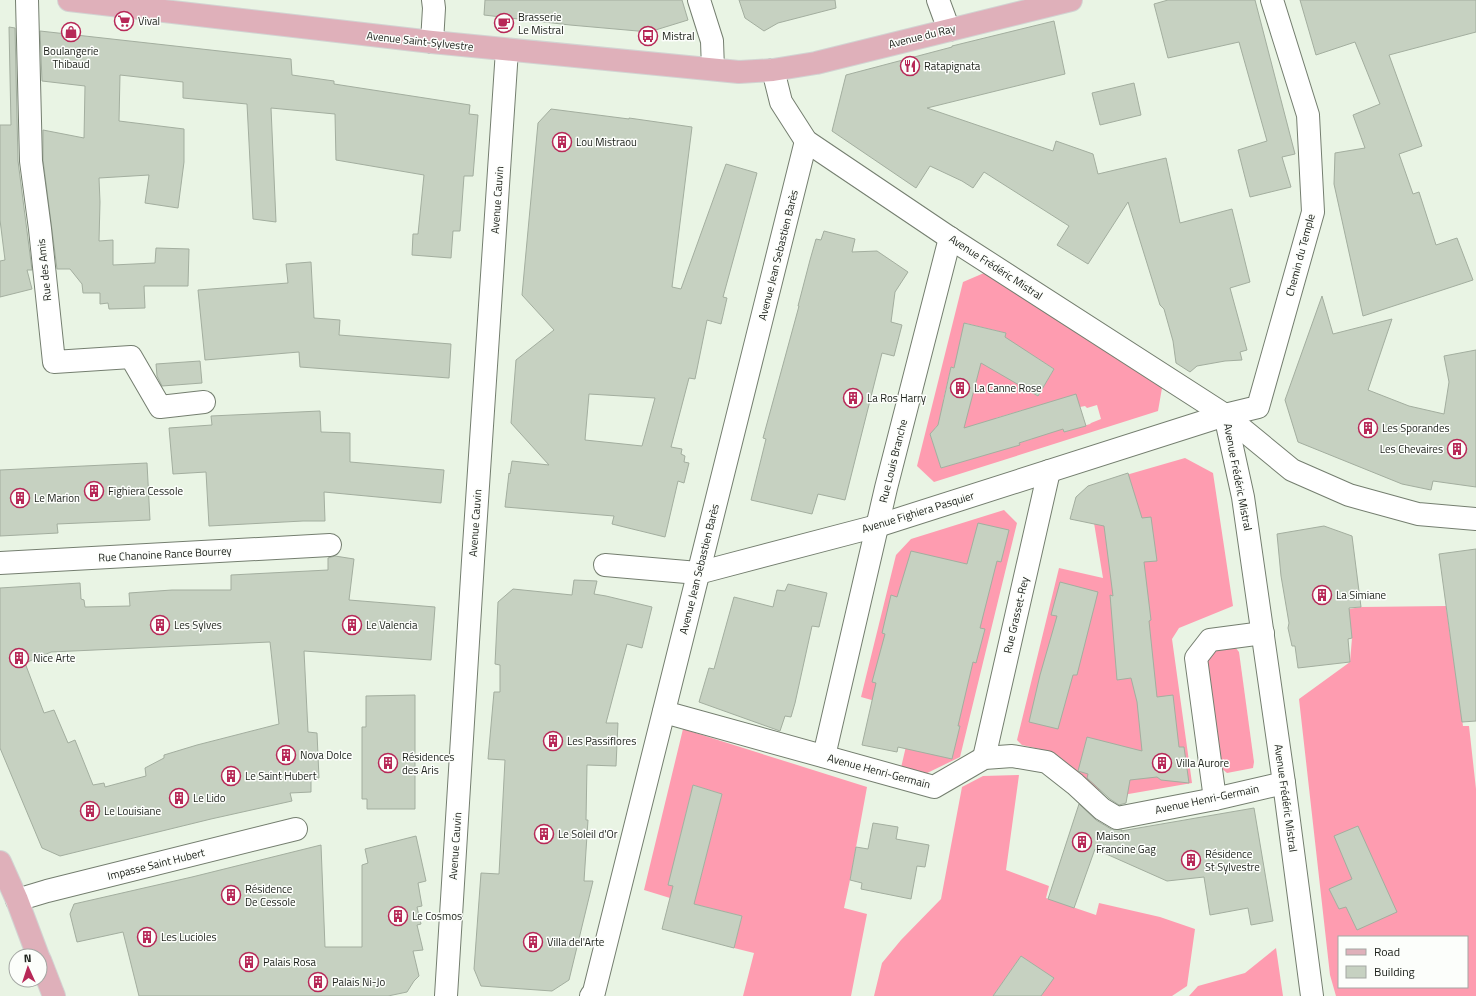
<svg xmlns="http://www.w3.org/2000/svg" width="1476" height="996" font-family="'Titillium Web',sans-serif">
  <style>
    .garden { fill: #fe9cb0; fill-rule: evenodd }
    .building { fill: #c6d1c1; stroke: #a3ae9f; fill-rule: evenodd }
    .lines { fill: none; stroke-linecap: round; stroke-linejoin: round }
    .minor-casing { stroke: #747e6f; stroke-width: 24 }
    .major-casing { stroke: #d2d3d2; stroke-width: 24 }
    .minor { stroke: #fff; stroke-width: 22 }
    .major { stroke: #dfb0ba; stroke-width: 22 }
    .labels { text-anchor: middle; stroke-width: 3; stroke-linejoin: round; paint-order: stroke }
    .poi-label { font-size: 11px; fill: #20241e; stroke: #fcfefb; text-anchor: start }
    .street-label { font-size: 11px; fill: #20241e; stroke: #fcfefb }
  </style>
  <rect width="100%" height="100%" fill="#e9f4e4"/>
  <g class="garden">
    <path d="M984,273L1162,388L1158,411L934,482L917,466L963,282ZM965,323L1006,333L1002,349ZM1026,351L1054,369L1038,396L1009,379ZM951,367L978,374L969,408L943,401ZM1055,401L1080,407L1085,406L1087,408L1097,405L1101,419L1091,423L1090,424L1064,432ZM1023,410L1032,439L1019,443V445L1005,449L996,418ZM939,424L984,455L941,468L931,436L936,434L935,428Z"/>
    <path d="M1185,458L1213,473L1233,606L1179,628L1172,639L1192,783L1117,796V791L1099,790L1062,759L1044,750L1022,745L1017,740L1059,568L1103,578L1088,486Z"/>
    <path d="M1004,510L1017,523L960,757L919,777L900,772L914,712L861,697L896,555L911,539Z"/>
    <path d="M1446,606L1463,726H1469L1476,789V996H1336L1330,975L1299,699L1350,662L1352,638L1348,639L1349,609L1361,607ZM1339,937H1467V987H1339Z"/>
    <path d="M1235,647L1239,652L1254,762L1253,768L1227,773L1220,767L1207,657L1213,650Z"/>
    <path d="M683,729L867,787L850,880L844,908L867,914L851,996H743L754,953L734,948L742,916L670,898L644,890ZM693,785L722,794L697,892L675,857Z"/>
    <path d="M1019,775L1006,870L1049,886L1046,898L1096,915L1099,903L1160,917L1195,929L1187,986L1172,996H1041L1053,978L1021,956L993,996H874L882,963L901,940L941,899L962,787L983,776Z"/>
    <path d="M1276,948L1283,996H1189L1198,986L1245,973Z"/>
  </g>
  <g class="building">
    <path d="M485,0H682L688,20L649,32L570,25L484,15Z"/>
    <path d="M739,0H835L836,8L778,23L764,31L745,18Z"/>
    <path d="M1168,0H1255L1295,154L1282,157L1291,187L1250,197L1238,150L1267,141L1239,42L1168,58L1154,4Z"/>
    <path d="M1300,0H1476V32L1389,55L1422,146L1399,154L1413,194L1419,192L1436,245L1457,238L1473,280L1363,316L1334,184L1335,153L1365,148L1353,115L1380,104L1355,42L1316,55Z"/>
    <path d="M1054,21L1065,74L927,108L1053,151L1056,141L1093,154L1098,174L1166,158L1180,223L1232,209L1250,282L1230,288L1247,350L1240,352L1242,360L1225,361L1197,366L1190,372L1176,363L1173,341L1164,309L1160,305L1128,202L1088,264L1057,245L1069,226L984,172L973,188L962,181L930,166L916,188L832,131L846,75L952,47V46Z"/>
    <path d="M9,27L15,28L18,161L32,270H27L32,289L0,297V261L5,260L0,220V125H11Z"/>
    <path d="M40,31L291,59L292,75L334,81V84L470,105L469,114L478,115L473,176H464L460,231H453L451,258L412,255L413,234H418L424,175L336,160L335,114L271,108L276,222L253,219L247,104L183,98V82L120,75L119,121L184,129V162L178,208L145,203L149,175L99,178L100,202L99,241L113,240V265L155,263L156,248L189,249L188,286H144L145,308L109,309L108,303L100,304V293H83L82,284L70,269H57L43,160V130L84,138L85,86L42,81Z"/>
    <path d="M1134,83L1141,115L1100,125L1092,93Z"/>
    <path d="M551,109L629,119V118L692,127L672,287L681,289L726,164L757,173L723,297L727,298L721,324L707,320L695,379L689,378L671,447L682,449L681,454L685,456L684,462L689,463L684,483L678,481L665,537L612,524L614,516L505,507L509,473L510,474L512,461L549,465L511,423L516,360L554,330L522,295L538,123ZM589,394L655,398L642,446L585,440Z"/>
    <path d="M824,231L855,239L852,252L877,251L908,272L895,292L891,322L902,325L894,356L882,353L845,500L818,494L812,514L751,500L766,439L763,438L799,306H798L810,260L816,239L821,240Z"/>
    <path d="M311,262L314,318L340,320L339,335L451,344L449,378L300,367L299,352L205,360L198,290L288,283L286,264Z"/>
    <path d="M1322,296L1333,334L1392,319L1368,390L1409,406L1444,414L1449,382L1444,356L1476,350V487L1433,481L1431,490L1402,484L1298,442L1285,400Z"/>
    <path d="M964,323L1006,333L1005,337L1054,369L1038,396L981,363L964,428L1076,394L1086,426L1064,432L1063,429L1019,443L1020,445L941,468L930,434L938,425L951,367L954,368Z"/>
    <path d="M200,361L202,383L162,386L157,376L156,364Z"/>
    <path d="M320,411L321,432L350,433V462L444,470L441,503L324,492L325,521H303L209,526L206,472L173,474L169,428L212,425L211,416Z"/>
    <path d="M147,463L150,520L57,524L58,533L0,536V470Z"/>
    <path d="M1128,473L1142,518L1151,517L1157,561L1144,562L1151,620L1149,621L1157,697L1173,695L1179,747H1184L1189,783L1161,780L1157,777L1130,780L1126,803L1119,805L1110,799L1087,778L1088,774L1078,771L1087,737L1142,751L1137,702L1131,678L1117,680L1110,595L1113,596L1104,526L1070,519L1076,497L1088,486Z"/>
    <path d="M978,523L1009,530L1001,562L997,561L980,628L985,629L976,663L973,662L958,726H960L952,759L898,747L897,752L862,745L876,683L872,682L885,634L882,633L891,595L897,597L911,551L967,564Z"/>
    <path d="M1324,526L1352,536L1361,607L1349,608L1352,638L1348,639L1350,662L1298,668L1295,646H1292L1288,628L1289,623L1281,576L1277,534Z"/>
    <path d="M1476,549V721L1462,722L1439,554Z"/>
    <path d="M335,556L354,559L349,600L435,607L431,660L304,651L308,732L317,733L319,778H311V792L290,793L292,801L211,819L60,856L42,848L0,748V588L80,583L81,599L84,600L85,607L130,606L129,593L172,590H231V575L328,570V558ZM270,642L279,724L197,745L164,755V758L145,768L146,776L105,787L104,783L93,785L75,740L68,743L54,710L44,713L25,663L51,652Z"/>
    <path d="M574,580L597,581L594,594L606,596L652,607L642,648L627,644L606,723H618L616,766L587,765L586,820H588L584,881H593L569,980L552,991L481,986L474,969L481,873L499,874L505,760L488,759L494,692H500V665L495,664L498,602L513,589L572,595Z"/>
    <path d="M1060,582L1098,592L1077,675H1073L1058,729L1029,722L1040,675L1057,616L1051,615Z"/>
    <path d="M788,584L827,593L819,627L812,626L795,703L791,717L785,716L780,731L699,702L709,668L714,669L734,597L773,607L777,590L785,591Z"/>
    <path d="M415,695V809H367V799H362V727H366V696Z"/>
    <path d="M693,785L722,794L694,904L742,916L734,948L662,929L673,886L668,885Z"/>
    <path d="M1079,804L1096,820L1111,829L1122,830L1121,831L1254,808L1273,921L1251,925L1248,908L1210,915L1204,877L1167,881L1095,849L1074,908L1048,899Z"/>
    <path d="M873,823L898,827L896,839L929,845L925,867L917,866L911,899L861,889L862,883L850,880L856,847L868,849Z"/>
    <path d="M1358,826L1397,912L1357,930L1346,907L1339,909L1329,889L1352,879L1334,836Z"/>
    <path d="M416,836L426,881L418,883L422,906L417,907L421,924L417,925L423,950L413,951L419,976L414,981L407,992L388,996H139L123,932L77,942L70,914L74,904L192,877L321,845L325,947H362V865L368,863L365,849Z"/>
    <path d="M1021,956L1054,978L1041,996H993Z"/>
  </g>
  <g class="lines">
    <defs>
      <g id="minor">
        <path d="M27,0L31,161L40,229L54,362L131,357L160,407L204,402"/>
        <path d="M699,0L712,41L713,69"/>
        <path d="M938,0L949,30"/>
        <path d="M432,42L434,8L433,0"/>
        <path d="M773,70L781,102L806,141L950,238L1225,415L1292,470L1349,495L1418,514L1476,519"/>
        <path d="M1225,415L1243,497L1284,783L1312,996"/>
        <path d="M0,563L330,545"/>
        <path d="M605,565L698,573L877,526L1225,415L1258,407L1313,212L1308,115L1272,0"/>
        <path d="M664,712L934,787L984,758L1012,756L1047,762L1075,784L1102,809L1117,818L1215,799L1284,783"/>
        <path d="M824,756L886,488L950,238"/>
        <path d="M984,758L1049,471"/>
        <path d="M1215,799L1196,658L1210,640L1263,633"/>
        <path d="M17,900L47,891L296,829"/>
        <path d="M446,996L473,561L507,50"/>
        <path d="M591,996L594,992L806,141"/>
      </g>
      <g id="major">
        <path d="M69,0L432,42L739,72L773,70L816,63L1071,0"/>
        <path d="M0,862L17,900L38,956"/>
        <path d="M40,960L54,996"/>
      </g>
    </defs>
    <use href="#minor" class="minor-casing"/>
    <use href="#major" class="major-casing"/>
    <use href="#minor" class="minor"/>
    <use href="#major" class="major"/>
  </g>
  <defs>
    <symbol id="supermarket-ring" viewBox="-11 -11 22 22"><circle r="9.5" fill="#fcfefb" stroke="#b72857" stroke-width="1.5"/><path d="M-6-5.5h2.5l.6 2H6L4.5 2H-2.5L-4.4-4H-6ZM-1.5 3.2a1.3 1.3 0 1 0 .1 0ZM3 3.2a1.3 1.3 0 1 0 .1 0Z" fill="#b72857"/></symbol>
    <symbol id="cafe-ring" viewBox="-11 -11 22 22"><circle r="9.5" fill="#fcfefb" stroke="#b72857" stroke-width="1.5"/><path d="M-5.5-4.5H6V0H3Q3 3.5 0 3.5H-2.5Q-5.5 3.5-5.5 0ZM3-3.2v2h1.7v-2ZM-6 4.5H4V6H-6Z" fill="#b72857"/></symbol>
    <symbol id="shop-ring" viewBox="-11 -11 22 22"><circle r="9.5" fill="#fcfefb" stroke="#b72857" stroke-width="1.5"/><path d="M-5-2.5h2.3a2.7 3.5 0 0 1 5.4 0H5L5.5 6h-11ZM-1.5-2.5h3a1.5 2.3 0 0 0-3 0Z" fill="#b72857"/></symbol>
    <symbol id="bus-ring" viewBox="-11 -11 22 22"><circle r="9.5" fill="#fcfefb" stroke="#b72857" stroke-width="1.5"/><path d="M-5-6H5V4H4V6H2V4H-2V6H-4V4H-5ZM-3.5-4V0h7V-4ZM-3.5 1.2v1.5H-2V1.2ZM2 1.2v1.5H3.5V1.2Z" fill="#b72857"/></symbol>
    <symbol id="restaurant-ring" viewBox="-11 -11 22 22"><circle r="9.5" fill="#fcfefb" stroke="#b72857" stroke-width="1.5"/><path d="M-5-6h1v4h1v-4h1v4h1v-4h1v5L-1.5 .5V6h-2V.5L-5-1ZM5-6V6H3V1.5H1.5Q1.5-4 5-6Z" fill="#b72857"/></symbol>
    <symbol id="building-ring" viewBox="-11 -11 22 22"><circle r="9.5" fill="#fcfefb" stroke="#b72857" stroke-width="1.5"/><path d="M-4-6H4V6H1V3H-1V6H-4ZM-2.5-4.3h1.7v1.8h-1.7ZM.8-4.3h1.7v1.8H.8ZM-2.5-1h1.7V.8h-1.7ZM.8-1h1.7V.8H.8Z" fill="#b72857"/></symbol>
  </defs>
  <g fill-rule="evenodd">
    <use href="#supermarket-ring" x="113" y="10" width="22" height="22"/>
    <use href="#cafe-ring" x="493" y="12" width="22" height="22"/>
    <use href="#shop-ring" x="60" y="21" width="22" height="22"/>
    <use href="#bus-ring" x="637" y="25" width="22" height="22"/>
    <use href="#restaurant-ring" x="899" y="55" width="22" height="22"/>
    <use href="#building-ring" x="551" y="131" width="22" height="22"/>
    <use href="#building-ring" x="949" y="377" width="22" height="22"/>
    <use href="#building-ring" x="842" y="387" width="22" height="22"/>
    <use href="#building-ring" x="1357" y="417" width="22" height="22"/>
    <use href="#building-ring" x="1446" y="438" width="22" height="22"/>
    <use href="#building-ring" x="83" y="480" width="22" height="22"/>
    <use href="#building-ring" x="9" y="487" width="22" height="22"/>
    <use href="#building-ring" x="1311" y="584" width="22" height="22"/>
    <use href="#building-ring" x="149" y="614" width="22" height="22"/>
    <use href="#building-ring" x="341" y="614" width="22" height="22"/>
    <use href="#building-ring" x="8" y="647" width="22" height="22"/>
    <use href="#building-ring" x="542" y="730" width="22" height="22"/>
    <use href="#building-ring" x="275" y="744" width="22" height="22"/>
    <use href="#building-ring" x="377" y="752" width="22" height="22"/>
    <use href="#building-ring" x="1151" y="752" width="22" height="22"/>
    <use href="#building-ring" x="220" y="765" width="22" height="22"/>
    <use href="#building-ring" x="168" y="787" width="22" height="22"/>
    <use href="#building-ring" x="79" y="800" width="22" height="22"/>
    <use href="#building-ring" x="533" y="823" width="22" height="22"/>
    <use href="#building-ring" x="1071" y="831" width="22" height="22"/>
    <use href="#building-ring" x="1180" y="849" width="22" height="22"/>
    <use href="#building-ring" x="220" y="884" width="22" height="22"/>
    <use href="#building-ring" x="387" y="905" width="22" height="22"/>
    <use href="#building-ring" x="136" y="926" width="22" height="22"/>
    <use href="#building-ring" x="522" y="931" width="22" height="22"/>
    <use href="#building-ring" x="238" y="951" width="22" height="22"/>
    <use href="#building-ring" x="307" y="971" width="22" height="22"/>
  </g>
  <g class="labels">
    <g class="poi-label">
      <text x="518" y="21">Brasserie<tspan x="518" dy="13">Le Mistral</tspan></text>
      <text x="138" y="25">Vival</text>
      <text x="662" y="40">Mistral</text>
      <text x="71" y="55" text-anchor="middle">Boulangerie<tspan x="71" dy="13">Thibaud</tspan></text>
      <text x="924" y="70">Ratapignata</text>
      <text x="576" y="146">Lou Mistraou</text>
      <text x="974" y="392">La Canne Rose</text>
      <text x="867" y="402">La Ros Harry</text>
      <text x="1382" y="432">Les Sporandes</text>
      <text x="1443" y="453" text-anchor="end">Les Chevaires</text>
      <text x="108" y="495">Fighiera Cessole</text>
      <text x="34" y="502">Le Marion</text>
      <text x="1336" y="599">La Simiane</text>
      <text x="174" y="629">Les Sylves</text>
      <text x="366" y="629">Le Valencia</text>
      <text x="33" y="662">Nice Arte</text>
      <text x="567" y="745">Les Passiflores</text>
      <text x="300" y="759">Nova Dolce</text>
      <text x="402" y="761">Résidences<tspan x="402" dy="13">des Aris</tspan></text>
      <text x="1176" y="767">Villa Aurore</text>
      <text x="245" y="780">Le Saint Hubert</text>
      <text x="193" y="802">Le Lido</text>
      <text x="104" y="815">Le Louisiane</text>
      <text x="558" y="838">Le Soleil d'Or</text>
      <text x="1096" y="840">Maison<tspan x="1096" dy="13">Francine Gag</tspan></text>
      <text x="1205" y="858">Résidence<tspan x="1205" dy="13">St Sylvestre</tspan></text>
      <text x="245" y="893">Résidence<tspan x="245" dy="13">De Cessole</tspan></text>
      <text x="412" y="920">Le Cosmos</text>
      <text x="161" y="941">Les Lucioles</text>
      <text x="547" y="946">Villa del'Arte</text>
      <text x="263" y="966">Palais Rosa</text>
      <text x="332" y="986">Palais Ni-Jo</text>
    </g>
    <g class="street-label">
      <text transform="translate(922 36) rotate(-14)" y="4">Avenue du Ray</text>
      <text transform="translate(420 41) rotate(6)" y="4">Avenue Saint-Sylvestre</text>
      <text transform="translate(497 200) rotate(-86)" y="4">Avenue Cauvin</text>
      <text transform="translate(778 255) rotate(-76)" y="4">Avenue Jean Sebastien Barès</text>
      <text transform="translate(1300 255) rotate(-75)" y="4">Chemin du Temple</text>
      <text transform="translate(996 267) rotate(33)" y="4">Avenue Frédéric Mistral</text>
      <text transform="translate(44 270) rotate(-96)" y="4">Rue des Amis</text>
      <text transform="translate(893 461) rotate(-76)" y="4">Rue Louis Branche</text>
      <text transform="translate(1238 477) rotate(79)" y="4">Avenue Frédéric Mistral</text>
      <text transform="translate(918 512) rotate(-17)" y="4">Avenue Fighiera Pasquier</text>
      <text transform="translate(475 523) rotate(-86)" y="4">Avenue Cauvin</text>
      <text transform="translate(165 554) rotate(-3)" y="4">Rue Chanoine Rance Bourrey</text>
      <text transform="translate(699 569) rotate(-76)" y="4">Avenue Jean Sebastien Barès</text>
      <text transform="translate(1016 615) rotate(-77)" y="4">Rue Grasset-Rey</text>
      <text transform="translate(879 771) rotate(15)" y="4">Avenue Henri-Germain</text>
      <text transform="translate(1286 798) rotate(82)" y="4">Avenue Frédéric Mistral</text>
      <text transform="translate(1207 799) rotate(-12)" y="4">Avenue Henri-Germain</text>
      <text transform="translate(455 846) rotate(-86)" y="4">Avenue Cauvin</text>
      <text transform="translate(156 864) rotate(-14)" y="4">Impasse Saint Hubert</text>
    </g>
  </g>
  <rect x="1338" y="936" width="130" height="52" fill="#fcfefb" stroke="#a4a7a3"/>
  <rect x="1346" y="949" width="20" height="6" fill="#dfb0ba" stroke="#a4a7a3"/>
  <text x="1374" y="956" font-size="12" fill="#20241e">Road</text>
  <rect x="1346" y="966" width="20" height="12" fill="#c6d1c1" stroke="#a4a7a3"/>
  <text x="1374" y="976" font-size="12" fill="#20241e">Building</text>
  <g transform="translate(28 968) rotate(357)"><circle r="19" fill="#fcfefb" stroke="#a4a7a3"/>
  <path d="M0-3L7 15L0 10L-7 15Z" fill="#b72857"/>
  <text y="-6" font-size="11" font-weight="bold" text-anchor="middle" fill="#20241e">N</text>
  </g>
</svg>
